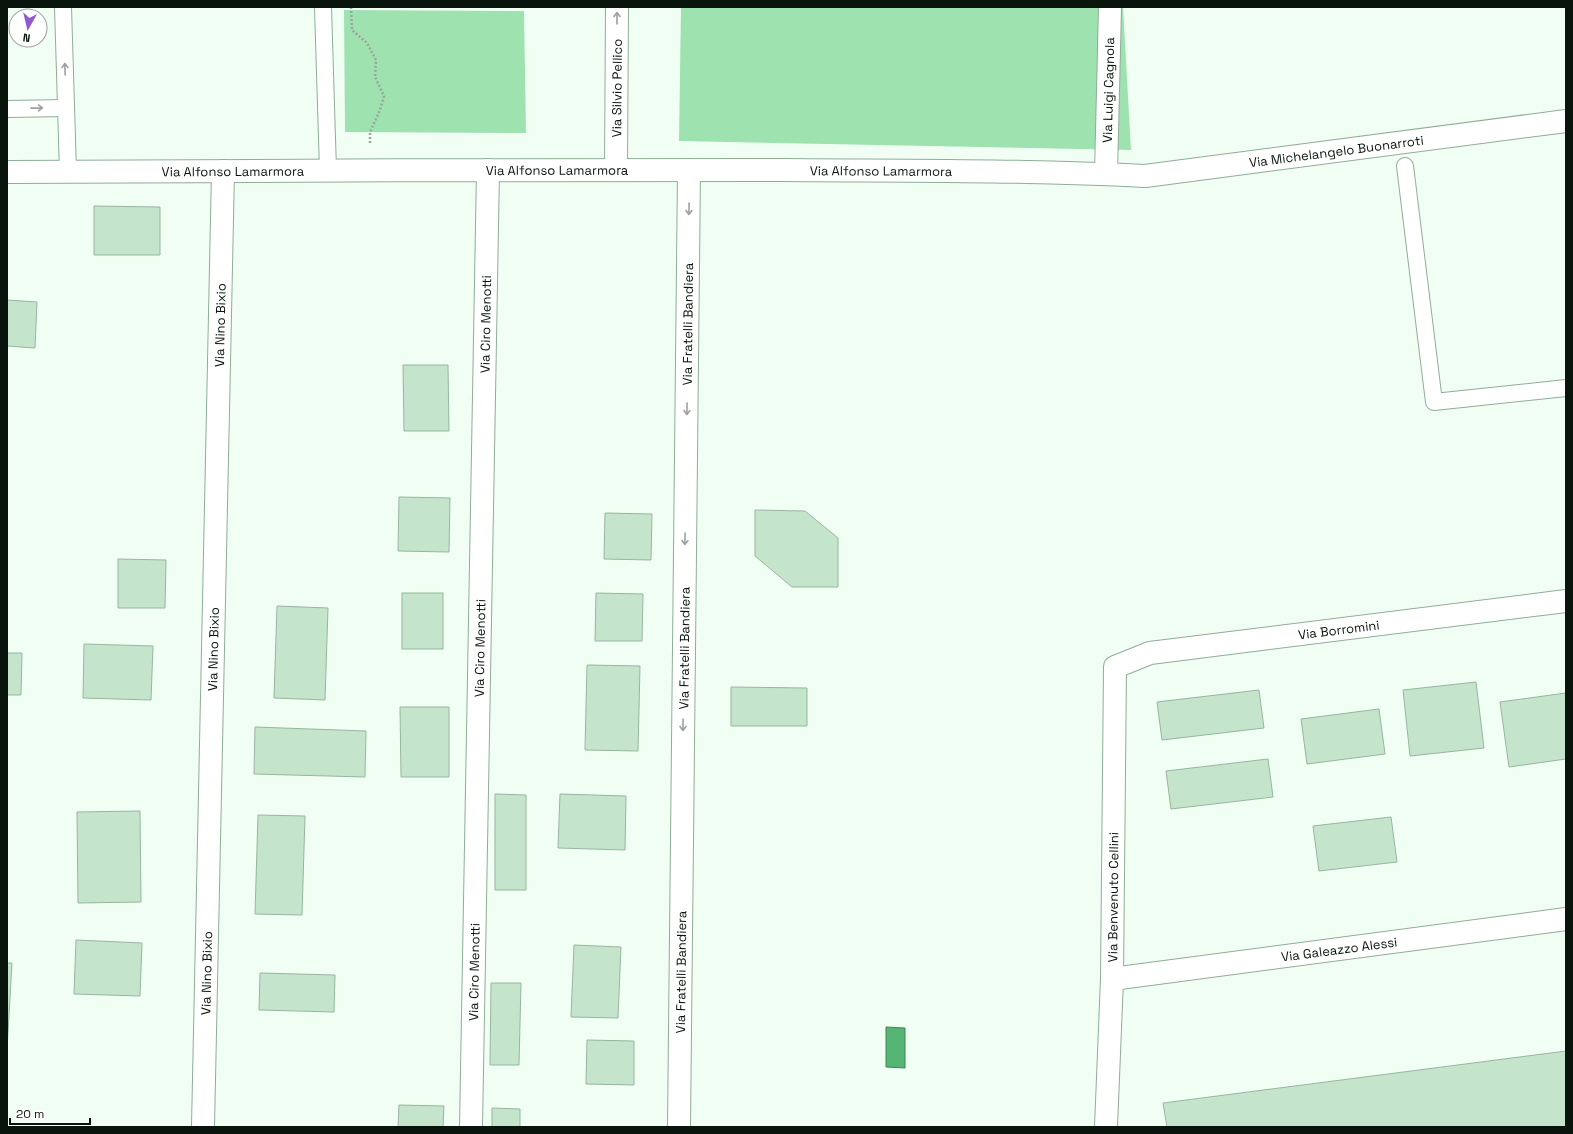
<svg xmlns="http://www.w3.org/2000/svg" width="1573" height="1134" font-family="'Space Grotesk',sans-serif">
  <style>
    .green { fill: #9ee2b0 }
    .water { fill: #56b475; stroke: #3f8456 }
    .building { fill: #c4e5cc; stroke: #97b69e }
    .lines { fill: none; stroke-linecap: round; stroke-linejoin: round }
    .lane-casing { stroke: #8eae96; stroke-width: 18 }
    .street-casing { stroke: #8eae96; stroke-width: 24 }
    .path { stroke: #9aa69d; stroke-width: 2.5; stroke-dasharray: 2 2; stroke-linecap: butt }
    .lane { stroke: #fff; stroke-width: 16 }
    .street { stroke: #fff; stroke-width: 22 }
    .oneway { stroke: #9da19e }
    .labels { text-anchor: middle; stroke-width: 3; stroke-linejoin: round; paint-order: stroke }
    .street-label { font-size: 13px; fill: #09150c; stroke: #fff }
  </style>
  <rect width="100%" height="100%" fill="#f1fef4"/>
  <g class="green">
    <path d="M681,7H1123L1131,150L679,141Z"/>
    <path d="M344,10L524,11L526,133L345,132Z"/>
  </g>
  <path class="water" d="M886,1027L905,1028V1068L886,1067Z"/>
  <g class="building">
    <path d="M94,206L160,207V255H94Z"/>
    <path d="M7,300L37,302L35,348L7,346Z"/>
    <path d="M403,365H448L449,431H404Z"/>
    <path d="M399,497L450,498L449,552L398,551Z"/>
    <path d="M755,510L805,511L838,538V587H792L755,556Z"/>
    <path d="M605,513L652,514L651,560L604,559Z"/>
    <path d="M118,559L166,560L165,608H118Z"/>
    <rect x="402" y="593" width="41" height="56"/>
    <path d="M596,593L643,594L642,641H595Z"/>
    <path d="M277,606L328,608L325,700L274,698Z"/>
    <path d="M84,644L153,646L151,700L83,698Z"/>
    <path d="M7,653H22L21,695H7Z"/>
    <path d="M587,665L640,666L638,751L585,750Z"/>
    <path d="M1476,682L1484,748L1410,756L1403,690Z"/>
    <path d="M731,687L807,688V726H731Z"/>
    <path d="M1259,690L1264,728L1162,740L1157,702Z"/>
    <path d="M1566,693V759L1509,767L1500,702Z"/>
    <path d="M400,707H449V777H401Z"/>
    <path d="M1379,709L1385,754L1307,764L1301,719Z"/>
    <path d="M255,727L366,731L365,777L254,774Z"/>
    <path d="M1268,759L1273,797L1171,809L1166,771Z"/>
    <path d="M495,794L526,795V890H495Z"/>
    <path d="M560,794L626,796L625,850L558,848Z"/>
    <path d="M140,811L141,902L78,903L77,812Z"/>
    <path d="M258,815L305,816L302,915L255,914Z"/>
    <path d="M1391,817L1397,862L1319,871L1313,826Z"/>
    <path d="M76,940L142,943L140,996L74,994Z"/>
    <path d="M574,945L621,947L618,1018L571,1017Z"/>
    <path d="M7,963H12L7,1050Z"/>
    <path d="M260,973L335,975L334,1012L259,1010Z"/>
    <path d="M491,983H521L519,1065H490Z"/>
    <path d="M587,1040L634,1041V1085L586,1084Z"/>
    <path d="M1566,1051V1127H1167L1163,1103Z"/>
    <path d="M399,1105L444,1106L443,1127H398Z"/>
    <path d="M492,1108L520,1109V1127H492Z"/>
  </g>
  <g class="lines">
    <defs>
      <g id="lane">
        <path d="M63,7L68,172"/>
        <path d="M323,7L328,171"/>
        <path d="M7,109L66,108"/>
        <path d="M1405,166L1434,402L1566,388"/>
      </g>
      <g id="street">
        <path id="s1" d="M616,169L617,7"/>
        <path id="s2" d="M7,172C266,171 526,169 785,170C905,171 1025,170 1145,176L1566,121"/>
        <path id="s3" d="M1106,174L1110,7"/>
        <path id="s4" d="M1112,979L1566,919"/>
        <path id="s5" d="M203,1127L223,171"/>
        <path id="s6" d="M471,1127L488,170"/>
        <path id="s7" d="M679,1127L689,170"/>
        <path id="s8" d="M1106,1127L1112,979L1115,667L1150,653L1566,601"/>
      </g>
    </defs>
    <use href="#lane" class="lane-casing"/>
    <use href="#street" class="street-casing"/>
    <path class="path" d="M351,7L352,30L367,43L376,60L375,77L384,96L380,110L370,132V145"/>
    <use href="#lane" class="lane"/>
    <use href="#street" class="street"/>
  </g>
  <defs><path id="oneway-shaft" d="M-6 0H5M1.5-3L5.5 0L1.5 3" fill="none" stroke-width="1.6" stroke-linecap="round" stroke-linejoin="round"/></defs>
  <g class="oneway">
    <use href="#oneway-shaft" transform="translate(617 18) rotate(-90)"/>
    <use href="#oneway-shaft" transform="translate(65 69) rotate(-92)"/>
    <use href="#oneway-shaft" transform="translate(37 108) rotate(-1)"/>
    <use href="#oneway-shaft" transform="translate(689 209) rotate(91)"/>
    <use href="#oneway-shaft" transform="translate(687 409) rotate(91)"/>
    <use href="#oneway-shaft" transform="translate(685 539) rotate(91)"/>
    <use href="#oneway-shaft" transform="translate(683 725) rotate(91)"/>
  </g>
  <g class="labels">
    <g class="street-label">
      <text dy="5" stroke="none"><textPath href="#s1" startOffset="81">Via Silvio Pellico</textPath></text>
      <text dy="5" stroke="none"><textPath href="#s3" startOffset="84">Via Luigi Cagnola</textPath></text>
      <text dy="5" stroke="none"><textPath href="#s2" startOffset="1331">Via Michelangelo Buonarroti</textPath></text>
      <text dy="5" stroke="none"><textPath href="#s2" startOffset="550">Via Alfonso Lamarmora</textPath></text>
      <text dy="5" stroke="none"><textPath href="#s2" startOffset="226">Via Alfonso Lamarmora</textPath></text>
      <text dy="5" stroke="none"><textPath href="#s2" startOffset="874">Via Alfonso Lamarmora</textPath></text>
      <text dy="5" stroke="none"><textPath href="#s6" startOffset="803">Via Ciro Menotti</textPath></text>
      <text dy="5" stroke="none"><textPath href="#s7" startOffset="803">Via Fratelli Bandiera</textPath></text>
      <text dy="5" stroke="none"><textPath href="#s5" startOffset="802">Via Nino Bixio</textPath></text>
      <text dy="5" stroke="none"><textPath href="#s8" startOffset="688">Via Borromini</textPath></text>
      <text dy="5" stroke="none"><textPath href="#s6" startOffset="479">Via Ciro Menotti</textPath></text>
      <text dy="5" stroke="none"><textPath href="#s7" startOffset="479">Via Fratelli Bandiera</textPath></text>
      <text dy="5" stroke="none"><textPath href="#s5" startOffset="478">Via Nino Bixio</textPath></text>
      <text dy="5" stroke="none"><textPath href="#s8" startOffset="230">Via Benvenuto Cellini</textPath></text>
      <text dy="5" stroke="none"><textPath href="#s4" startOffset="229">Via Galeazzo Alessi</textPath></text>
      <text dy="5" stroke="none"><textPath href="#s6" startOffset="155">Via Ciro Menotti</textPath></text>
      <text dy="5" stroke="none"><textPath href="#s7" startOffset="155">Via Fratelli Bandiera</textPath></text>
      <text dy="5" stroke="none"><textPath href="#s5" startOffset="154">Via Nino Bixio</textPath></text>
    </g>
  </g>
  <rect width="1573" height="1134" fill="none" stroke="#09150c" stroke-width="16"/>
  <g transform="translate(28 28) rotate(188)"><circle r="19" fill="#ffffff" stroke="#9da19e"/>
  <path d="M0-3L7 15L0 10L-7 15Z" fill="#9059d1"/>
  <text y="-6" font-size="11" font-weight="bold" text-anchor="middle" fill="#09150c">N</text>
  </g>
  <path d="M10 1118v6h80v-6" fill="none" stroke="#09150c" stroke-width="2"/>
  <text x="16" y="1118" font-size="12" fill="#09150c" stroke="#ffffff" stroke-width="3" paint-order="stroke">20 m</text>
</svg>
